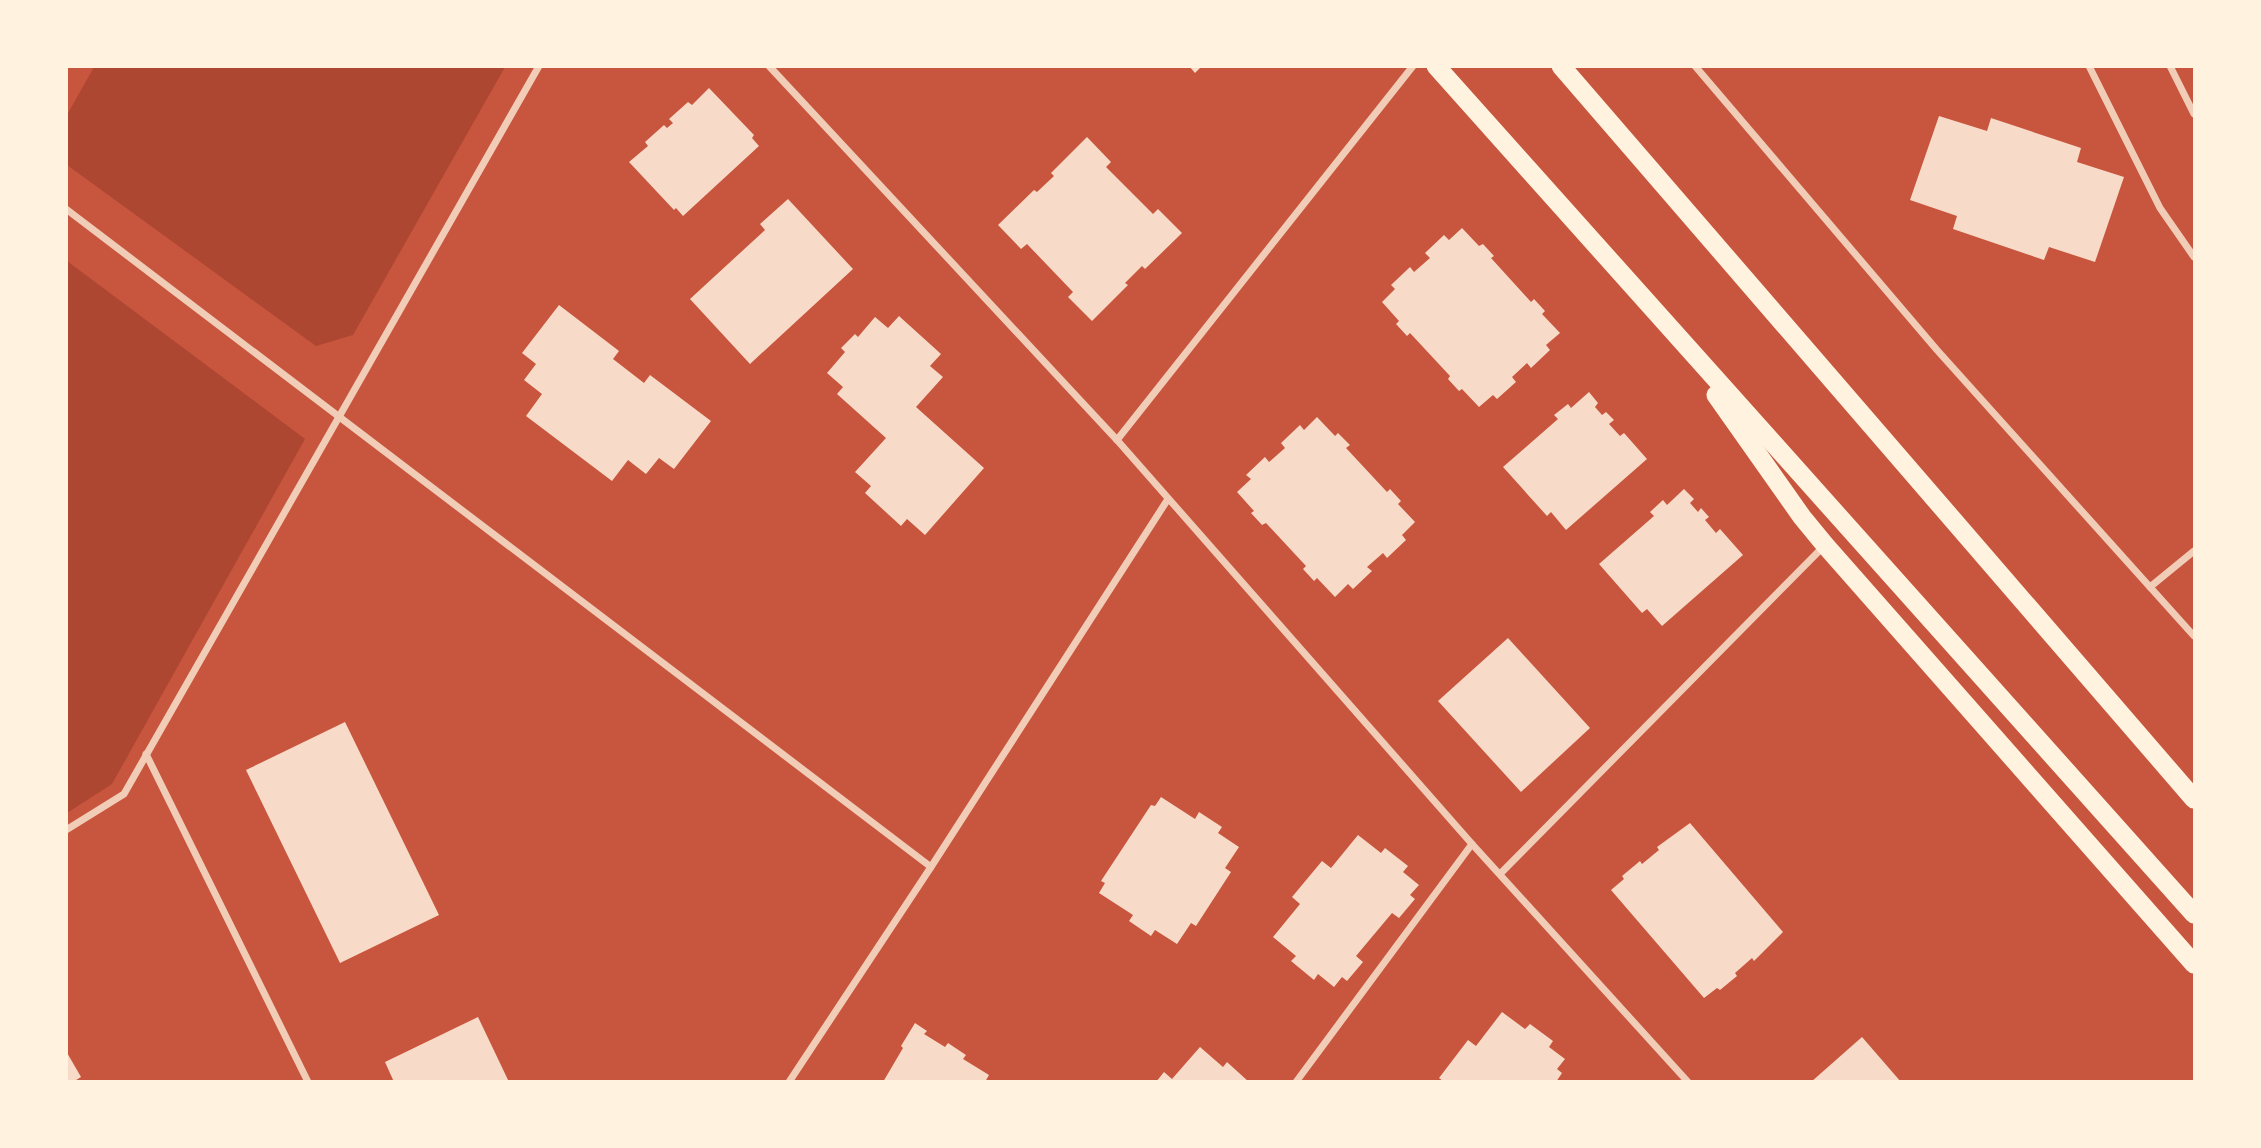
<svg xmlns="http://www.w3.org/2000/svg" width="2261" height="1148" font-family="Spectral,serif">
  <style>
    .green { fill: #ae4732 }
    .building { fill: #f7dbc8 }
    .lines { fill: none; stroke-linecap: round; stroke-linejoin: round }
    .minor { stroke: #f1ccb7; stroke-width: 7 }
    .trunk { stroke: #fff3e0; stroke-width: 19 }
  </style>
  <rect width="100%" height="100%" fill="#c8553d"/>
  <g class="green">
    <path d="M94,67V66L505,67L353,335L316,346L67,165V115Z"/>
    <path d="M67,261L305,439L112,784L67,813Z"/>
  </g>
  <g class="building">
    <path d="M1189,66H1202L1195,73Z"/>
    <path d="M709,88L754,135L752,138L759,146L683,216L676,208L674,210L629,162L648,146L645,142L664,125L667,128L673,123L669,119L688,102L692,105Z"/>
    <path d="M1939,116L1987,131L1991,118L2081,148L2077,162L2124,177L2095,262L2049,247L2044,260L1953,229L1957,216L1910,200Z"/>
    <path d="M1087,137L1111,162L1106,167L1153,214L1158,209L1182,233L1145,269L1142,266L1125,283L1128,285L1092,321L1068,297L1073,292L1027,244L1021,249L998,225L1034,190L1037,192L1054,176L1051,173Z"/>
    <path d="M788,199L853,269L750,364L690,299L765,230L760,224Z"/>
    <path d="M1462,228L1479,246L1483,244L1494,256L1491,258L1531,302L1534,299L1545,311L1542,314L1560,333L1546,345L1550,350L1531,368L1527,363L1512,377L1516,382L1497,399L1493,395L1479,407L1462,389L1459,391L1448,379L1450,376L1410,333L1407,336L1396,324L1399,321L1382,302L1395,289L1391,285L1410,267L1414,272L1430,258L1425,253L1444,235L1449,240Z"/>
    <path d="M559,305L619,351L613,359L644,383L650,375L711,421L674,469L659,458L646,474L628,460L612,481L526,416L542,394L524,380L536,364L522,353Z"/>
    <path d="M899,316L941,354L930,366L943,377L916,407L984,468L925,535L907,519L901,526L865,493L871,486L855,472L886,438L837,394L843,387L827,373L845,352L841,348L855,334L858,337L875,317L888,328Z"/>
    <path d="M1589,392L1598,403L1595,407L1602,415L1606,412L1614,420L1609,424L1620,436L1624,433L1647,459L1566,530L1551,512L1547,516L1503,467L1558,419L1554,415L1568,404L1571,408Z"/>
    <path d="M1317,417L1335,436L1338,433L1350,445L1346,448L1387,492L1390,489L1401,501L1398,504L1415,522L1402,535L1406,540L1387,558L1383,553L1367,567L1372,571L1353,589L1348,584L1335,597L1317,578L1314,581L1303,569L1306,566L1266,523L1262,525L1251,513L1254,511L1237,492L1251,479L1246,475L1265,457L1269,462L1285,448L1281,443L1300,425L1304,430Z"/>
    <path d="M1684,489L1694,499L1690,503L1698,512L1701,508L1709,517L1705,520L1716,533L1720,529L1743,555L1662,626L1647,609L1642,613L1599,564L1654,516L1650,512L1663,500L1667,505Z"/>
    <path d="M1508,638L1590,728L1521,792L1438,701Z"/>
    <path d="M345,722L439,915L340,963L246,770Z"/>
    <path d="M1161,797L1195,819L1199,812L1222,827L1218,833L1239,847L1225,868L1231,872L1196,926L1191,923L1177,944L1155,930L1151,936L1129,921L1133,915L1099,893L1105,883L1101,881L1151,805L1155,806Z"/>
    <path d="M1690,823L1783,932L1754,961L1752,958L1735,973L1737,976L1720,990L1717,988L1704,998L1611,890L1624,879L1622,876L1640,861L1642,864L1659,850L1657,847Z"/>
    <path d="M1358,835L1381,853L1385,848L1408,866L1403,872L1419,885L1410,895L1415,899L1399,918L1392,913L1356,956L1363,962L1347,981L1342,977L1334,987L1318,974L1314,980L1291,961L1296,956L1273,937L1300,904L1292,897L1322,861L1331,868Z"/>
    <path d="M1502,1012L1525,1029L1530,1024L1553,1041L1549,1047L1565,1059L1557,1069L1562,1073L1556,1082H1444L1439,1078L1468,1040L1476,1046Z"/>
    <path d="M478,1017L509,1082H394L385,1062Z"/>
    <path d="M915,1023L927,1031L924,1034L945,1047L948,1043L966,1055L963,1059L989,1075L985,1082H883L903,1048L901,1046Z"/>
    <path d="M1862,1037L1901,1082H1811Z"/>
    <path d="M1200,1047L1223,1067L1227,1062L1249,1082H1156L1164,1072L1172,1079Z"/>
    <path d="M66,1051L81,1077L73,1082H66Z"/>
  </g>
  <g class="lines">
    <g class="minor">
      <path d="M769,66L1117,440L1472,844L1688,1082"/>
      <path d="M1695,66L1937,350L2194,636"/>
      <path d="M2089,66L2160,208L2194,257"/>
      <path d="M2170,66L2194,114"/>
      <path d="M66,209L931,867"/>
      <path d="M1117,440L1413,66"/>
      <path d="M2150,587L2194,551"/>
      <path d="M146,754L308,1082"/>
      <path d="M66,830L124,794L539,66"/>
      <path d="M1500,874L1824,546"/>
      <path d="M789,1082L931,867L1168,499"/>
      <path d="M1296,1082L1472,844"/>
    </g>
    <g class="trunk">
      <path d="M1436,66L2194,914"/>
      <path d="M1561,66L2194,799"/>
      <path d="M1716,395L1802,517L1825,545L2194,964"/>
    </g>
  </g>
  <rect width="2261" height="1148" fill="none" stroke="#fff3e0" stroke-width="136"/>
</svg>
